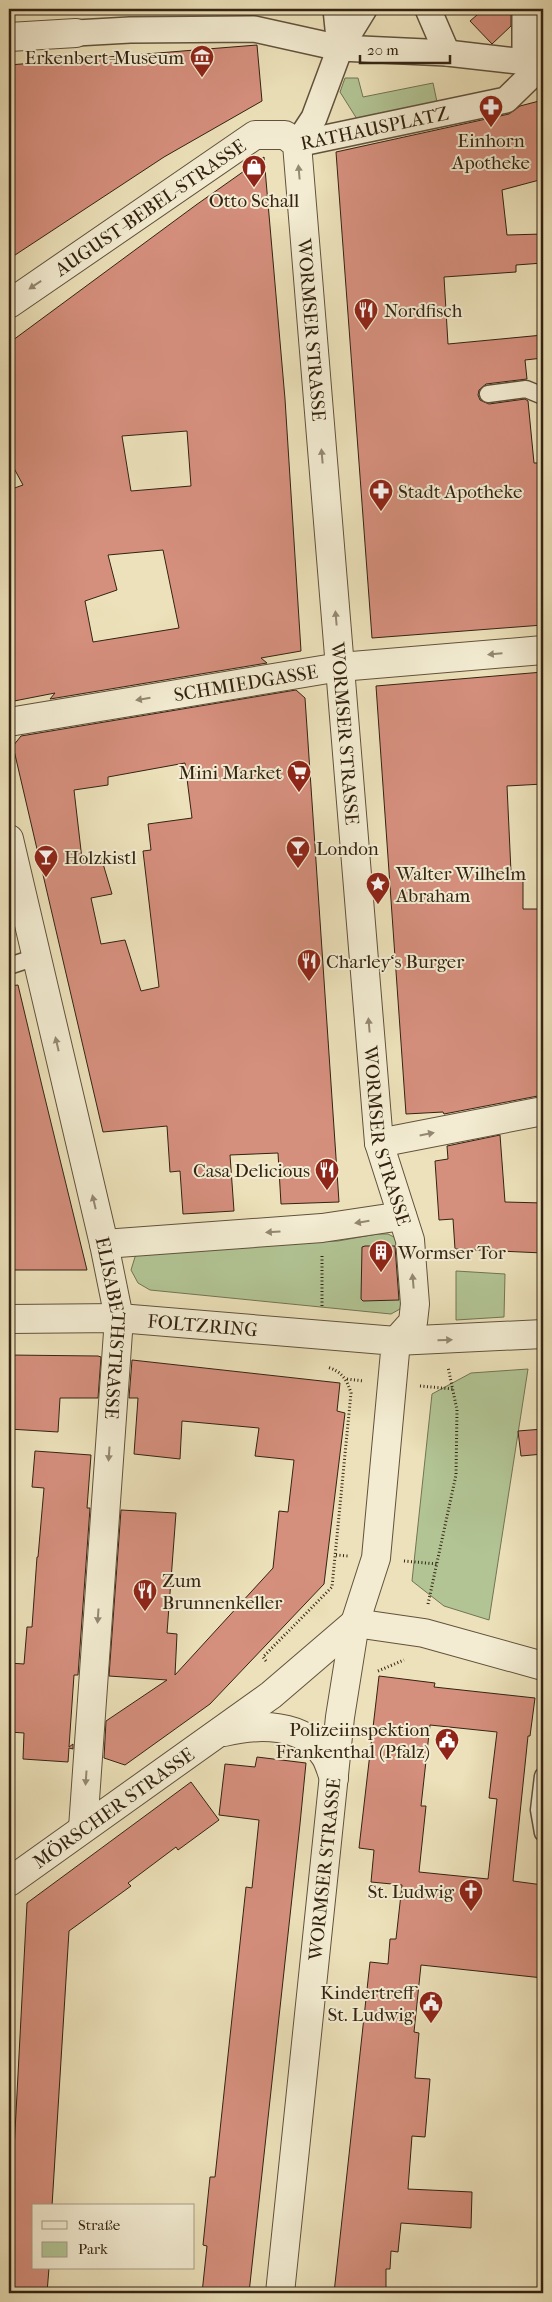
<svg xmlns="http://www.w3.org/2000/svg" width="552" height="2302" font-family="'IM FELL French Canon',serif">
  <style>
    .green { fill: #b2c494; stroke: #727453 }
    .building { fill: #d58f7d; stroke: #332312; fill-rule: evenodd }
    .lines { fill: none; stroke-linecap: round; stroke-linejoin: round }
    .service-casing { stroke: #61523c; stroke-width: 19 }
    .pedestrian-casing { stroke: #61523c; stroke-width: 28 }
    .minor-casing { stroke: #61523c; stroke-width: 30 }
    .tertiary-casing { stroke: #61523c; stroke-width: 30 }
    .path { stroke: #332312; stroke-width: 3; stroke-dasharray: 1 2.5; stroke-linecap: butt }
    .service { stroke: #f3ecd2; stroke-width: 16 }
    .pedestrian { stroke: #f3ecd2; stroke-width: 25 }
    .minor { stroke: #f3ecd2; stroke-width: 28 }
    .tertiary { stroke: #f3ecd2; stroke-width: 28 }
    .oneway { fill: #938872 }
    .labels { text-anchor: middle; stroke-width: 4; stroke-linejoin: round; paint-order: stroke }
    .poi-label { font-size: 19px; fill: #332312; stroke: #f3ecd2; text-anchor: start }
    .street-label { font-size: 19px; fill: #332312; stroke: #f3ecd2 }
  </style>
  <rect width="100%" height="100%" fill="#ece1ba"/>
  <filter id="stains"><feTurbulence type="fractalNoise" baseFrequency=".004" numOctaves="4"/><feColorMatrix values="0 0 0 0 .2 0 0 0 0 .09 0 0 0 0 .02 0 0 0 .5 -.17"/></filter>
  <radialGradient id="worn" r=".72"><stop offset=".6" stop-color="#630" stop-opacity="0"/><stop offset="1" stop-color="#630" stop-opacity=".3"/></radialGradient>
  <g class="green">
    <path d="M345,78H358L363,97L433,83L437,102L357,119L340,92Z"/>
    <path d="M377,1234H388L398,1239L404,1300L400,1309L391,1314L150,1290L138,1283L131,1270L135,1257L145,1246L338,1241Z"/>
    <path d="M456,1271L505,1274L504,1317L456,1320Z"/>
    <path d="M528,1369L489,1620L444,1606L412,1581L432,1394L471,1373Z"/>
  </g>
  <g class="building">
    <path d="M484,9H511V26L492,44L470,21Z"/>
    <path d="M257,45L262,101L164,157L9,259V65Z"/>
    <path d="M543,100V179L502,190L507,235L543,234V263L516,265V272L444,277L448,344L543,335V358L525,360L527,379L486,384L479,390L478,395L480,400L489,404L525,399L528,401L534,463H543V625L372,638L336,152L509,114L520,106Z"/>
    <path d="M264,157L285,399L301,651L261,658L267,663L50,699L55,693L9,702V490L23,485L9,459V343L196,205ZM187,431L191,486L131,491L122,436ZM163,550L179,628L93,642L85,601L117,590L108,555Z"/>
    <path d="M543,672V784L507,786L511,872L523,873V909H543V1095L444,1114L443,1112L406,1114L376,686Z"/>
    <path d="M296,690L305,698L339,1202L281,1204L278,1153L230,1155L234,1211L183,1214L180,1171L170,1172L167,1126L103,1132L13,746L21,736ZM185,763L192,818L148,824L151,850L143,851L159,987L141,991L125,940L101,944L91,898L112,894L101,857L82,859L74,790L108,785V777Z"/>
    <path d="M18,985L42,1086L87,1270H9V986Z"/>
    <path d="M500,1135L505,1202L543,1203V1253L455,1249L453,1219L439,1220L435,1161L448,1159L447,1146Z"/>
    <path d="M365,1246H395L399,1300L363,1301L361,1299L362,1247Z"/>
    <path d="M9,1355L98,1356L101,1357L98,1398H60L58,1432L9,1429Z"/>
    <path d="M132,1360L340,1383L337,1411L345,1413L324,1584L210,1704L125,1765L104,1758L106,1721L167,1680L109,1676L121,1510L176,1513L167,1633L177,1634L175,1675L273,1568L279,1511L288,1512L294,1460L255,1456L259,1428L182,1421L180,1459L134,1454L138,1398H129Z"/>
    <path d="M543,1429V1454L521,1456L518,1431Z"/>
    <path d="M35,1451L91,1455L87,1508H90L78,1675H74L69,1747L73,1744V1749L69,1748L68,1762L23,1759L24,1733L9,1732V1663L24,1664L27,1627H32L37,1557H38L44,1488L32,1487Z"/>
    <path d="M379,1676L435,1683L434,1687L535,1698L530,1736H528L513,1881L543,1885V1978L421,1965L414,2032L419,2033L415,2078L430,2079L425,2137L412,2136L408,2189L472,2192L471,2228L401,2223L398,2252L391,2251L390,2269H386V2293H334L370,1962L388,1964L390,1939H396L402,1885L371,1882L374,1850L359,1848ZM430,1725L497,1732L489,1798L497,1799L488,1879L419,1872L426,1806H421Z"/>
    <path d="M257,1757L306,1763L300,1824L249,2293H202L207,2246L203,2245L210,2177H215L246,1887L252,1888L259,1820L219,1815L225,1764L255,1767Z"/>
    <path d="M191,1782L219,1820L178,1850L176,1847L128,1883L131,1886L69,1931L52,2206H34V2268H49L47,2293H9V2246L27,1903Z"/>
  </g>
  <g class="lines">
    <defs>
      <g id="service">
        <path d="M488,394L526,389L543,396"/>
        <path d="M9,966L36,957"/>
        <path d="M543,1776L539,1810L543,1833"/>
      </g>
      <g id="pedestrian">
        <path d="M336,9L340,48"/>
        <path d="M428,9L447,53"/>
        <path d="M525,9V62"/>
        <path d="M76,33L130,30L254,29L340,48L447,53L543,64"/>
        <path id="s1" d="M297,144L506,100L543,64"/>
        <path d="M297,144L314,118L340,48L364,9"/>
      </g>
      <g id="minor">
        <path d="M9,37L76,33"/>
        <path id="s2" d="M9,304L255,135H285L297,144L379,1143L410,1240L415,1304L413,1322L396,1341"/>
        <path id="s3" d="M9,722L340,667L543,650"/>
        <path id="s4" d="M9,839L104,1244L119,1318L83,1828"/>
        <path d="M379,1143L543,1111"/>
        <path d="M104,1244L322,1228L402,1216"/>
        <path d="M396,1341L543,1334"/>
        <path d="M224,1732C258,1724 303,1722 325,1756C329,1762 331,1771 334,1778"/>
        <path id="s5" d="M9,1882L271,1695L355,1623L424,1633L543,1666"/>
      </g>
      <g id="tertiary">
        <path id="s6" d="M9,1319L119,1318L396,1341L376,1558L355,1623L340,1717L280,2293"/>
      </g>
    </defs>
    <use href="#service" class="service-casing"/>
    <use href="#pedestrian" class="pedestrian-casing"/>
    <use href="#minor" class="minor-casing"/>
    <use href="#tertiary" class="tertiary-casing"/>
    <g class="path">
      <path d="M322,1256V1307"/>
      <path d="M347,1379L364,1381"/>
      <path d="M420,1386L453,1389"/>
      <path d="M336,1555L348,1556"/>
      <path d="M404,1561L437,1564"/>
      <path d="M428,1604L456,1475L457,1410L448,1367"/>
      <path d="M266,1661L263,1657L332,1587L351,1393C347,1379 341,1371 327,1367"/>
      <path d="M378,1671L404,1660"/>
    </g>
    <use href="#service" class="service"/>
    <use href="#pedestrian" class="pedestrian"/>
    <use href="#minor" class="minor"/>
    <use href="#tertiary" class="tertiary"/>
  </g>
  <defs><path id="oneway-solid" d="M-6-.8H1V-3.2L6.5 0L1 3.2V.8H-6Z" transform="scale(1.25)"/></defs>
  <g class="oneway">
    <use href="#oneway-solid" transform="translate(299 172) rotate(-95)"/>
    <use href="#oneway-solid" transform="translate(35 285) rotate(146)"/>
    <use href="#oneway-solid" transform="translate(322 456) rotate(-95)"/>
    <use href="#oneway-solid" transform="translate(336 618) rotate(-95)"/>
    <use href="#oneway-solid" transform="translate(495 654) rotate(175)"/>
    <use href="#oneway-solid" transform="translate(143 699) rotate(171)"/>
    <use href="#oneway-solid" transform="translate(369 1025) rotate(-95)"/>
    <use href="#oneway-solid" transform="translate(57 1044) rotate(-103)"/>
    <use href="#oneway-solid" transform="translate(427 1134) rotate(-11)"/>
    <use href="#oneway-solid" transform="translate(94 1202) rotate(-103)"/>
    <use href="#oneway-solid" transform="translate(362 1222) rotate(171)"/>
    <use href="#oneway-solid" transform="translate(273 1232) rotate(176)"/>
    <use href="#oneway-solid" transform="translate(413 1281) rotate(-95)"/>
    <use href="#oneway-solid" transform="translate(445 1340) rotate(-2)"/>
    <use href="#oneway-solid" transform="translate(109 1454) rotate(94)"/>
    <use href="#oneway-solid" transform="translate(98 1616) rotate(94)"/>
    <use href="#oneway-solid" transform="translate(86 1778) rotate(94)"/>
  </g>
  <defs>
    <symbol id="museum-pin" viewBox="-11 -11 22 30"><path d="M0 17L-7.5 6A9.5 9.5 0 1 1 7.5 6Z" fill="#8f2418" stroke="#f3ecd2"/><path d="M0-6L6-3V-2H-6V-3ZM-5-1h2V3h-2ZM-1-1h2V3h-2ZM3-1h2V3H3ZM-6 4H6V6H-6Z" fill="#fff"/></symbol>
    <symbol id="pharmacy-pin" viewBox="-11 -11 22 30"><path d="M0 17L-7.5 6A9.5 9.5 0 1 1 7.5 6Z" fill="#8f2418" stroke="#f3ecd2"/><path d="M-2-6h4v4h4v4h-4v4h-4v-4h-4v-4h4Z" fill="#fff"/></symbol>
    <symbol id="shop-pin" viewBox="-11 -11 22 30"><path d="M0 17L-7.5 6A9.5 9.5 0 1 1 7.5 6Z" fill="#8f2418" stroke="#f3ecd2"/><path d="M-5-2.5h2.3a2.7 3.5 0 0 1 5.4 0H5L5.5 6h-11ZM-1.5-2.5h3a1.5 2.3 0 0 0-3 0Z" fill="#fff"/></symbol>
    <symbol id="restaurant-pin" viewBox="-11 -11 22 30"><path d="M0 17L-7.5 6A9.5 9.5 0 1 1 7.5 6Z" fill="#8f2418" stroke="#f3ecd2"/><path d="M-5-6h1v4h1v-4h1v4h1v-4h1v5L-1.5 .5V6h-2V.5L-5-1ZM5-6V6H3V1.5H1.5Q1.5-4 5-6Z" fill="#fff"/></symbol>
    <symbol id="supermarket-pin" viewBox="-11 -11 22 30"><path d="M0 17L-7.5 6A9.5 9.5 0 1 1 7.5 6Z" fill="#8f2418" stroke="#f3ecd2"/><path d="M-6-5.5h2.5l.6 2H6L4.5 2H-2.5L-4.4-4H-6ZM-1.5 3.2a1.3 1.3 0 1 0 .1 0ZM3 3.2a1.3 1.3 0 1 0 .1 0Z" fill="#fff"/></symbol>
    <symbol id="bar-pin" viewBox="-11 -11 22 30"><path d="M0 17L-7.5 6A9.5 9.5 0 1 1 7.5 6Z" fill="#8f2418" stroke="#f3ecd2"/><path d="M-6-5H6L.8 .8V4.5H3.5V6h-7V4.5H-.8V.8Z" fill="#fff"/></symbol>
    <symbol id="sight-pin" viewBox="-11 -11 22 30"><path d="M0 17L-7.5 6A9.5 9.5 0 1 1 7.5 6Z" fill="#8f2418" stroke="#f3ecd2"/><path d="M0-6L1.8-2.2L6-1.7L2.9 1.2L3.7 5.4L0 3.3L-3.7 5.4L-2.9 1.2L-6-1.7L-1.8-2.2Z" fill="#fff"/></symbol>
    <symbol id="building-pin" viewBox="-11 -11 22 30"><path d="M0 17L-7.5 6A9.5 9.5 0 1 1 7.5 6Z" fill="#8f2418" stroke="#f3ecd2"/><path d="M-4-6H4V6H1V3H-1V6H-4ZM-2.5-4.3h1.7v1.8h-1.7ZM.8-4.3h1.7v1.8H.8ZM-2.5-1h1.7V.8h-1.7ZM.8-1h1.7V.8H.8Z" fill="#fff"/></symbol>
    <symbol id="civic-pin" viewBox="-11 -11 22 30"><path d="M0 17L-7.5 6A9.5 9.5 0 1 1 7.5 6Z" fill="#8f2418" stroke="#f3ecd2"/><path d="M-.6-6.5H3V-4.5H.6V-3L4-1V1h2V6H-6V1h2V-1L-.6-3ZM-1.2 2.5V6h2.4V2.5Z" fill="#fff"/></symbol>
    <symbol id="church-pin" viewBox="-11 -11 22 30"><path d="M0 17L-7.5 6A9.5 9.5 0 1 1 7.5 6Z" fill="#8f2418" stroke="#f3ecd2"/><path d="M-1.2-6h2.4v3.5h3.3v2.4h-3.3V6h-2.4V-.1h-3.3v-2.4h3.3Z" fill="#fff"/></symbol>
  </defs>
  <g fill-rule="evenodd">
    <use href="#museum-pin" x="188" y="43" width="28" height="38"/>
    <use href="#pharmacy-pin" x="477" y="93" width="28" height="38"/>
    <use href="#shop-pin" x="240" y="153" width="28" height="38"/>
    <use href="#restaurant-pin" x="352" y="296" width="28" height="38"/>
    <use href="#pharmacy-pin" x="367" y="477" width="28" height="38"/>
    <use href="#supermarket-pin" x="285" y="758" width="28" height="38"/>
    <use href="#bar-pin" x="284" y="834" width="28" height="38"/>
    <use href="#bar-pin" x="32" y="843" width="28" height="38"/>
    <use href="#sight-pin" x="364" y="870" width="28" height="38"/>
    <use href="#restaurant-pin" x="295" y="947" width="28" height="38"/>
    <use href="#restaurant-pin" x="313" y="1156" width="28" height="38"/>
    <use href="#building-pin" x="367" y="1238" width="28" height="38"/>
    <use href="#restaurant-pin" x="131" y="1577" width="28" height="38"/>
    <use href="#civic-pin" x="433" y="1726" width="28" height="38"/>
    <use href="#church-pin" x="457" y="1877" width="28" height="38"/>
    <use href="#civic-pin" x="417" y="1989" width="28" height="38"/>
  </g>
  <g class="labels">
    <g class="poi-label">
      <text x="184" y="64" text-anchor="end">Erkenbert-Museum</text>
      <text x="491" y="147" text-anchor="middle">Einhorn<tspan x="491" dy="22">Apotheke</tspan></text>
      <text x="254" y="207" text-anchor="middle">Otto Schall</text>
      <text x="384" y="317">Nordfisch</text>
      <text x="398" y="498">Stadt Apotheke</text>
      <text x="282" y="779" text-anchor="end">Mini Market</text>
      <text x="316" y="855">London</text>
      <text x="64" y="864">Holzkistl</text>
      <text x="396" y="880">Walter Wilhelm<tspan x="396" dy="22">Abraham</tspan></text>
      <text x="326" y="968">Charley‘s Burger</text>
      <text x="310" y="1177" text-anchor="end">Casa Delicious</text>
      <text x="398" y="1259">Wormser Tor</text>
      <text x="162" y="1587">Zum<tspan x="162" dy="22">Brunnenkeller</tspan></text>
      <text x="430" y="1736" text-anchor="end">Polizeiinspektion<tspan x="430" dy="22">Frankenthal (Pfalz)</tspan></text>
      <text x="454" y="1898" text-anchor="end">St. Ludwig</text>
      <text x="414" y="1999" text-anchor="end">Kindertreff<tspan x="414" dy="22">St. Ludwig</tspan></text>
    </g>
    <g class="street-label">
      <text dy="7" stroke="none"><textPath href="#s1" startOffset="79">RATHAUSPLATZ</textPath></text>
      <text dy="7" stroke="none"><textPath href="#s2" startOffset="171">AUGUST-BEBEL-STRASSE</textPath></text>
      <text dy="7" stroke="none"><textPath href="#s2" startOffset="530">WORMSER STRASSE</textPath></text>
      <text dy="7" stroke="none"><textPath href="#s3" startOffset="240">SCHMIEDGASSE</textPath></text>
      <text dy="7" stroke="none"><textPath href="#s2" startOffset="935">WORMSER STRASSE</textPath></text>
      <text dy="7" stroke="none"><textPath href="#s2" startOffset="1340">WORMSER STRASSE</textPath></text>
      <text dy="7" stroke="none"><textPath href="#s6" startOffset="194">FOLTZRING</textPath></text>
      <text dy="7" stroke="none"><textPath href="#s4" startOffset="501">ELISABETHSTRASSE</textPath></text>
      <text dy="7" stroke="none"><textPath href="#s5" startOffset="128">MÖRSCHER STRASSE</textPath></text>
      <text transform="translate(324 1869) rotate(-84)" y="7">WORMSER STRASSE</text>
    </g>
  </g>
  <rect width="552" height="2302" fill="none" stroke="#ece1ba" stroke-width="30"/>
  <rect x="10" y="10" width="532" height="2282" fill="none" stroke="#332312" stroke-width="2.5"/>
  <rect x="15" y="15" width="522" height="2272" fill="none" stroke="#332312"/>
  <rect x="32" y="2204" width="162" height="65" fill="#f3ecd2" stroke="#a69c85"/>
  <rect x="42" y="2221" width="25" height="8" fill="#f3ecd2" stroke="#a69c85"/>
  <text x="78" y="2230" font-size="15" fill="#332312">Straße</text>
  <rect x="42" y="2242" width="25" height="15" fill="#b2c494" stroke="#a69c85"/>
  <text x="78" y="2254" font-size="15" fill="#332312">Park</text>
  <path d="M360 55v8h90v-8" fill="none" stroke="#332312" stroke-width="2.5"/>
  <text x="367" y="55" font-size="15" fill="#332312" stroke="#f3ecd2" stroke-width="4" paint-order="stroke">20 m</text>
  <rect width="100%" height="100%" filter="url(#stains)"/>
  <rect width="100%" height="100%" fill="url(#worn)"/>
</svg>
